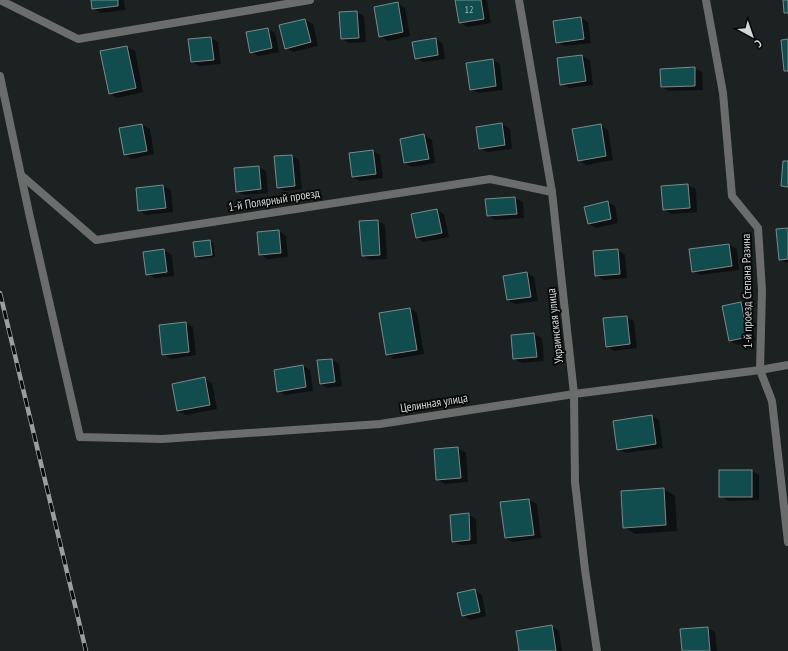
<svg xmlns="http://www.w3.org/2000/svg" width="788" height="651" font-family="'PT Sans Narrow',sans-serif">
  <style>
    .shadow { fill: #0007 }
    .building { fill: #114d4f; stroke: #818787 }
    .lines { fill: none; stroke-linecap: round; stroke-linejoin: round }
    .minor { stroke: #6b6d6d; stroke-width: 8 }
    .tertiary { stroke: #6b6d6d; stroke-width: 8 }
    .rail-casing { stroke: #9a9e9e; stroke-width: 4.5 }
    .rail { stroke: #080a0a; stroke-width: 3; stroke-dasharray: 9; stroke-linecap: butt }
    .labels { text-anchor: middle; stroke-width: 4; stroke-linejoin: round; paint-order: stroke }
    .number-label { font-size: 10px; fill: #a3b4b5 }
    .street-label { font-size: 12px; fill: #d4d7d7; stroke: #080a0a }
  </style>
  <rect width="100%" height="100%" fill="#1c2121"/>
  <g class="shadow">
    <path d="M92,0H124L125,10L101,13L93,8Z"/>
    <path d="M456,0H487L491,23L467,27L460,22Z"/>
    <path d="M398,3L405,8L410,36L388,41L380,36Z"/>
    <path d="M356,12L364,16L366,42L349,43L342,39Z"/>
    <path d="M581,18L588,22L591,43L564,46L557,42Z"/>
    <path d="M305,20L313,24L318,46L293,52L286,48Z"/>
    <path d="M268,29L275,33L279,52L258,56L251,52Z"/>
    <path d="M211,38L218,42L221,64L199,66L192,62Z"/>
    <path d="M436,39L443,44L445,59L423,62L416,58Z"/>
    <path d="M127,47L135,51L143,92L117,98L110,93L101,52Z"/>
    <path d="M582,56L590,60L593,85L569,88L561,84L558,59Z"/>
    <path d="M492,60L500,64L503,90L478,93L471,89Z"/>
    <path d="M694,68L702,72L703,90L669,91L661,87Z"/>
    <path d="M502,124L510,129L512,149L487,152L480,148L477,128Z"/>
    <path d="M142,125L150,129L154,154L132,159L125,154Z"/>
    <path d="M600,125L608,130L613,160L586,165L579,160Z"/>
    <path d="M424,135L432,140L435,163L412,167L405,163Z"/>
    <path d="M373,151L380,155L383,178L360,181L353,177Z"/>
    <path d="M292,156L299,160L302,189L285,191L278,187Z"/>
    <path d="M259,167L266,171L268,193L244,195L237,191Z"/>
    <path d="M688,185L696,189L697,212L671,214L664,210L662,187Z"/>
    <path d="M163,186L171,190L173,212L146,215L139,210L137,189Z"/>
    <path d="M515,198L523,202L524,218L495,220L488,216L486,200Z"/>
    <path d="M607,202L615,206L618,223L596,228L589,224Z"/>
    <path d="M437,210L444,214L449,237L424,242L417,238Z"/>
    <path d="M378,221L385,225L387,259L370,260L363,255Z"/>
    <path d="M788,229V263H787L780,259Z"/>
    <path d="M279,231L286,236L288,257L267,259L260,254Z"/>
    <path d="M210,241L213,243L215,257L199,259L196,257Z"/>
    <path d="M729,245L737,249L739,270L700,275L693,271L690,250Z"/>
    <path d="M164,250L172,255L174,276L155,278L147,274L144,253Z"/>
    <path d="M618,250L625,255L627,278L603,280L596,275Z"/>
    <path d="M527,273L534,277L538,301L515,304L507,300Z"/>
    <path d="M741,303L748,307L755,341L738,345L730,341L723,307Z"/>
    <path d="M410,309L417,313L424,354L394,359L387,355Z"/>
    <path d="M626,317L634,321L637,348L614,351L607,346Z"/>
    <path d="M185,323L193,327L196,355L171,359L163,354Z"/>
    <path d="M534,334L542,338L544,361L522,363L514,359L512,336Z"/>
    <path d="M332,360L339,364L342,386L328,388L320,384Z"/>
    <path d="M303,366L310,370L313,391L285,395L278,391Z"/>
    <path d="M205,379L212,383L217,409L186,415L178,411Z"/>
    <path d="M651,416L659,420L663,448L626,453L618,449Z"/>
    <path d="M458,448L466,453L468,482L445,484L437,479Z"/>
    <path d="M752,471L759,475V500L728,501L720,496Z"/>
    <path d="M664,489L675,496L677,531L635,534L624,527L622,492Z"/>
    <path d="M529,500L537,504L541,538L513,542L505,538L501,503Z"/>
    <path d="M468,514L476,519L477,544L460,545L453,541Z"/>
    <path d="M475,590L482,595L486,616L470,620L463,615Z"/>
    <path d="M552,626L559,631L562,651H520Z"/>
    <path d="M708,628L715,632L717,651H683Z"/>
  </g>
  <g class="building">
    <path d="M91,0H118V6L92,9Z"/>
    <path d="M455,0H481L484,19L459,23Z"/>
    <path d="M783,0H788V13H784Z"/>
    <path d="M398,2L403,32L379,37L374,7Z"/>
    <path d="M357,11L359,38L341,39L339,12Z"/>
    <path d="M581,17L584,39L556,43L553,21Z"/>
    <path d="M305,19L311,42L285,49L279,25Z"/>
    <path d="M268,28L272,48L250,53L246,32Z"/>
    <path d="M211,37L214,60L191,62L188,39Z"/>
    <path d="M436,38L438,55L415,59L412,42Z"/>
    <path d="M788,39V71H784L781,40Z"/>
    <path d="M127,46L136,88L109,94L100,51Z"/>
    <path d="M582,55L586,81L560,85L557,58Z"/>
    <path d="M493,59L496,86L470,90L466,63Z"/>
    <path d="M695,67V86L661,87L660,69Z"/>
    <path d="M502,123L505,145L479,149L476,127Z"/>
    <path d="M142,124L147,151L124,155L119,128Z"/>
    <path d="M601,124L606,156L578,161L572,129Z"/>
    <path d="M424,134L429,159L404,163L400,139Z"/>
    <path d="M373,150L376,174L352,177L349,153Z"/>
    <path d="M292,155L295,186L277,188L274,156Z"/>
    <path d="M783,161H788V187L781,186Z"/>
    <path d="M259,166L261,189L236,192L234,168Z"/>
    <path d="M688,184L690,208L663,210L661,186Z"/>
    <path d="M163,185L166,208L138,211L136,188Z"/>
    <path d="M515,197L517,214L487,216L485,199Z"/>
    <path d="M608,201L611,219L588,224L584,207Z"/>
    <path d="M437,209L442,233L416,238L411,214Z"/>
    <path d="M378,220L380,255L362,256L359,221Z"/>
    <path d="M788,228V259L779,260L776,229Z"/>
    <path d="M279,230L281,253L259,255L257,232Z"/>
    <path d="M210,240L212,255L195,257L193,242Z"/>
    <path d="M729,244L732,266L692,272L689,249Z"/>
    <path d="M164,249L167,272L146,275L143,252Z"/>
    <path d="M618,249L620,274L595,276L593,251Z"/>
    <path d="M527,272L531,297L507,300L503,276Z"/>
    <path d="M741,302L748,337L729,341L722,306Z"/>
    <path d="M410,308L417,350L386,355L379,313Z"/>
    <path d="M627,316L630,344L606,347L603,318Z"/>
    <path d="M186,322L189,352L162,355L159,325Z"/>
    <path d="M534,333L537,357L513,359L511,335Z"/>
    <path d="M332,359L335,382L320,384L317,360Z"/>
    <path d="M303,365L306,387L277,392L274,370Z"/>
    <path d="M205,377L210,405L177,411L172,384Z"/>
    <path d="M652,415L656,444L617,450L613,421Z"/>
    <path d="M458,447L461,478L436,480L434,449Z"/>
    <rect x="719" y="470" width="33" height="27"/>
    <path d="M664,488L666,525L623,528L621,491Z"/>
    <path d="M529,499L534,535L505,538L500,502Z"/>
    <path d="M469,513L470,540L452,542L450,515Z"/>
    <path d="M475,589L480,612L462,616L457,593Z"/>
    <path d="M552,625L556,651H519L516,631Z"/>
    <path d="M708,627L710,651H682L680,629Z"/>
  </g>
  <g class="lines">
    <g class="minor">
      <path d="M0,0L78,39L310,0"/>
      <path d="M706,0L723,93L732,196L758,228L762,290L760,370L772,401L788,542"/>
      <path d="M0,76L29,213L80,437L162,439L380,424L574,394L760,370L788,365"/>
      <path d="M21,175L96,240L490,179L552,192"/>
    </g>
    <path class="tertiary" d="M519,0L552,192L574,394L575,482L585,570L597,651"/>
    <defs>
      <path id="rail" d="M0,293L86,651"/>
    </defs>
    <use href="#rail" class="rail-casing"/>
    <use href="#rail" class="rail"/>
  </g>
  <g class="labels">
    <g class="number-label">
      <text x="469" y="13">12</text>
    </g>
    <g class="street-label">
      <text transform="translate(274 200) rotate(-9)" y="4">1-й Полярный проезд</text>
      <text transform="translate(747 291) rotate(-91)" y="4">1-й проезд Степана Разина</text>
      <text transform="translate(555 326) rotate(-96)" y="4">Украинская улица</text>
      <text transform="translate(434 403) rotate(-9)" y="4">Целинная улица</text>
    </g>
  </g>
  <g transform="translate(752 36) rotate(140)" stroke="#080a0a" stroke-width="3" paint-order="stroke">
  <path d="M0-3L7 15L0 10L-7 15Z" fill="#d4d7d7"/>
  <text y="-6" font-size="11" font-weight="bold" text-anchor="middle" fill="#d4d7d7">С</text>
  </g>
</svg>
